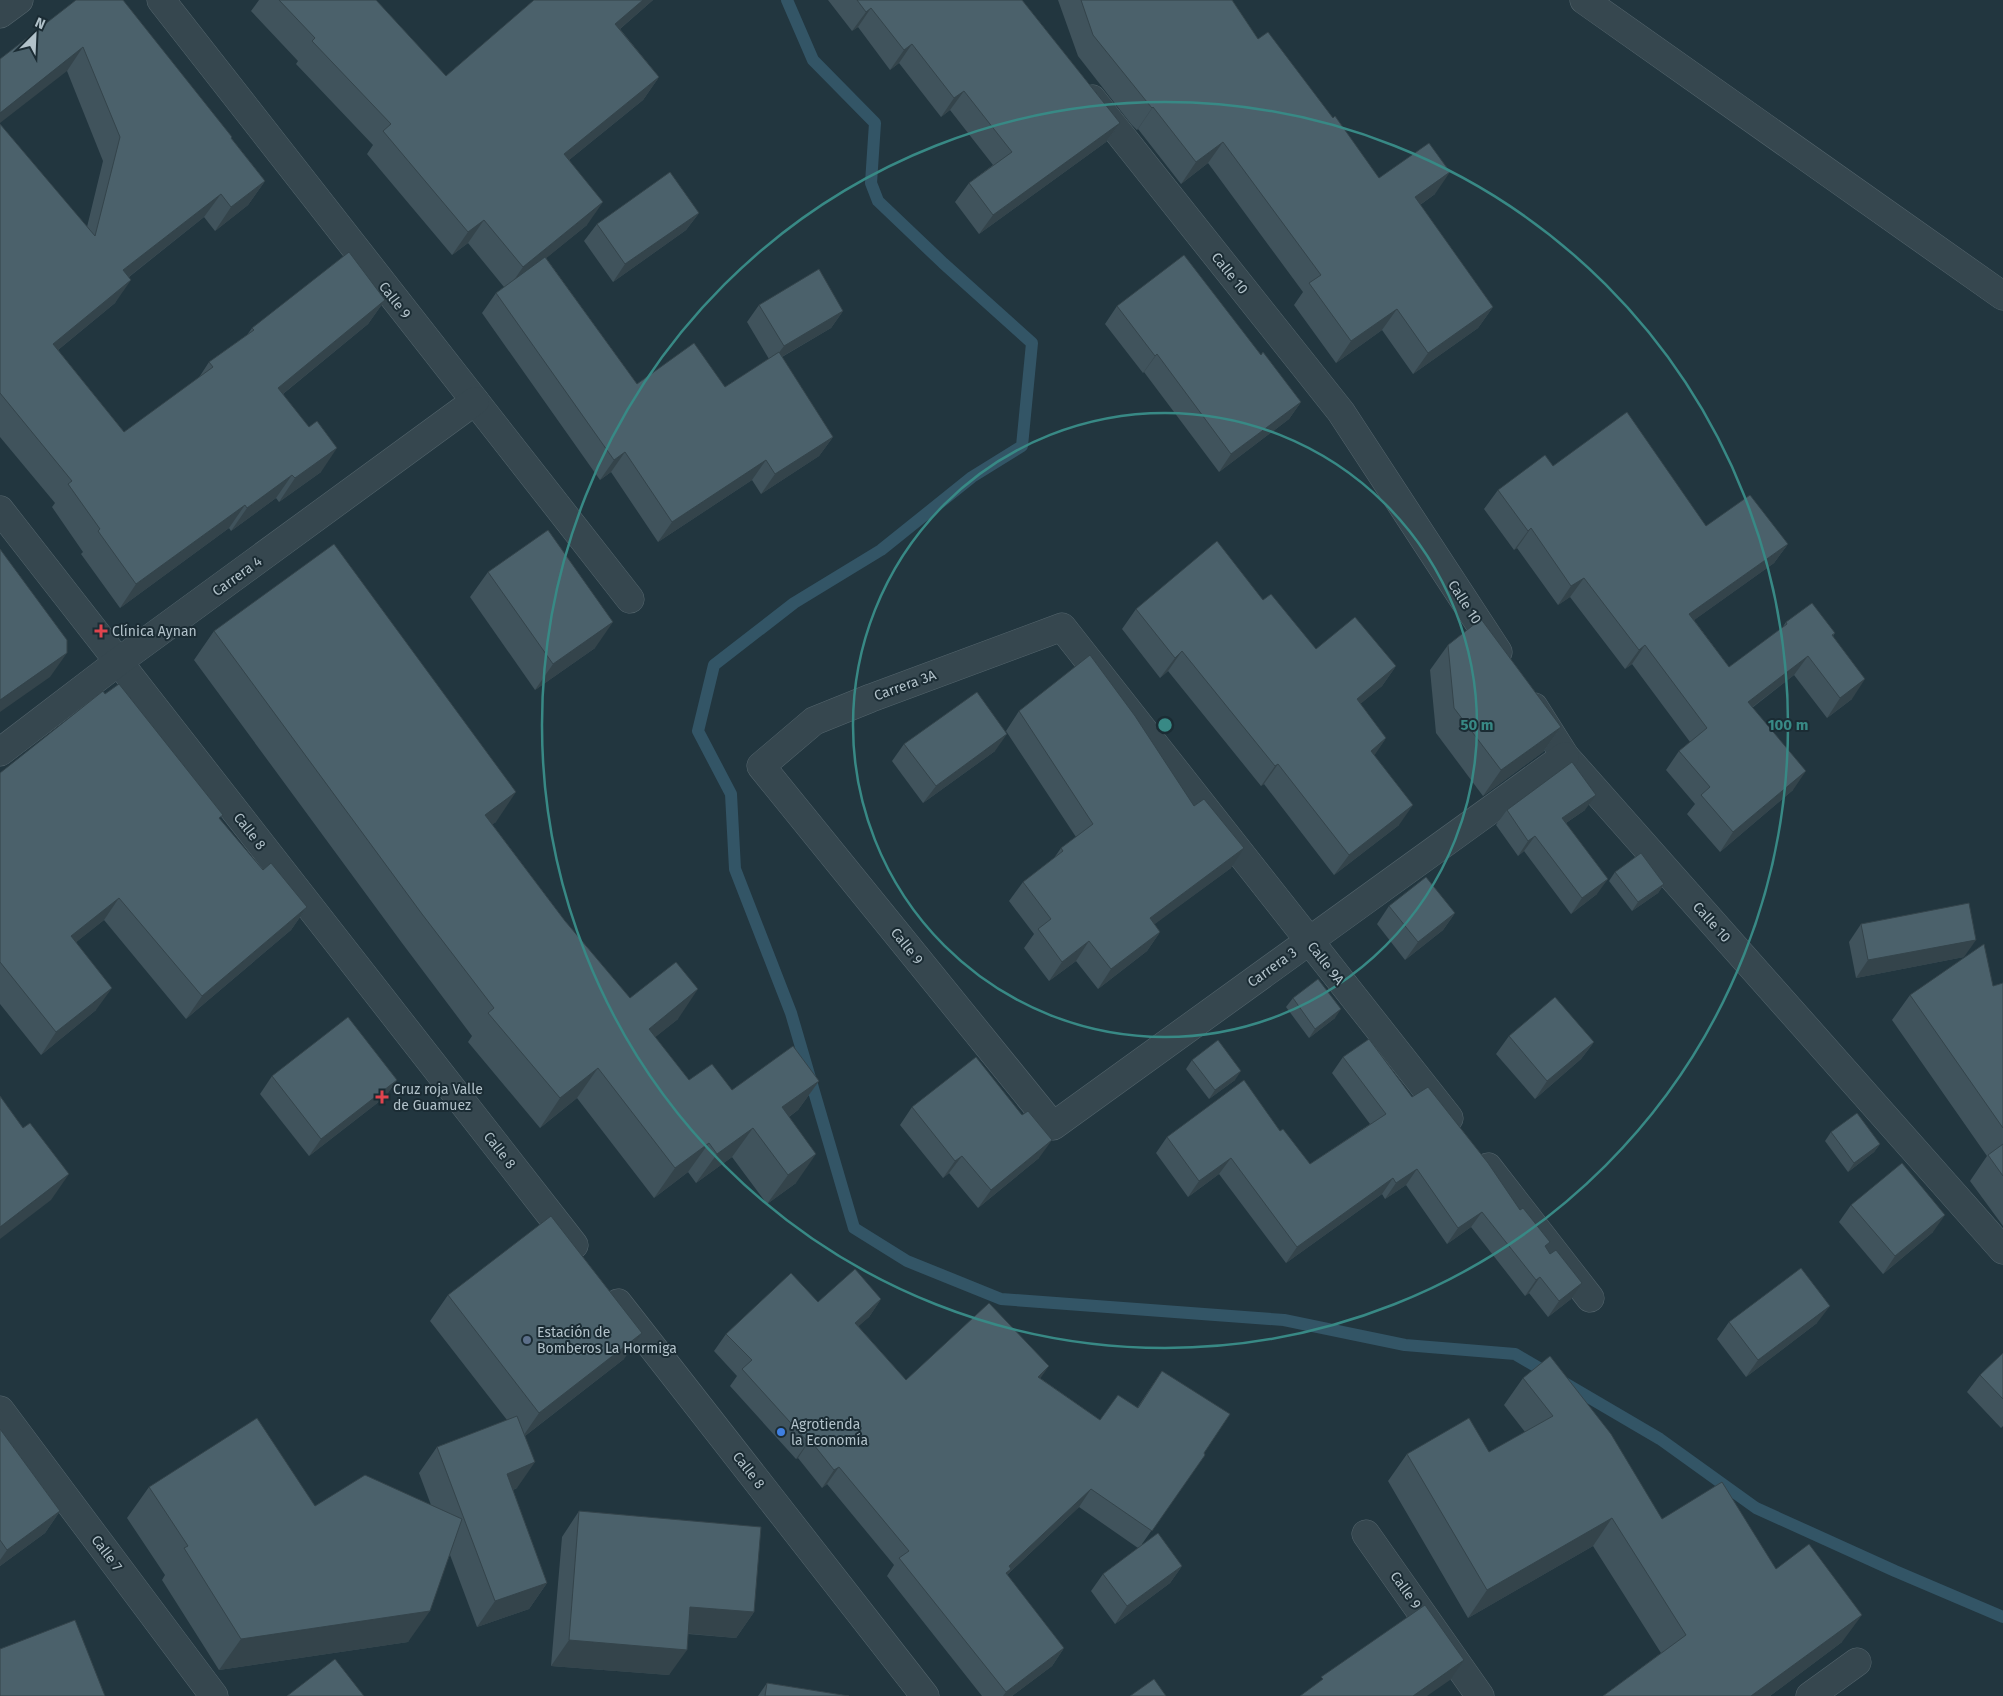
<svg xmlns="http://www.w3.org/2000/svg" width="2003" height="1696" font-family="'Fira Sans',sans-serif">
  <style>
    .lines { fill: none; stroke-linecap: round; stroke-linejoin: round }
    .stream { stroke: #356; stroke-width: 12 }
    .minor-casing { stroke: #54656d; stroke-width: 29 }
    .minor { stroke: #36474f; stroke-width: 28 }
    .wall { fill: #40535c }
    .shaded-wall { fill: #34444b }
    .building { fill: #4b616b; stroke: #34444b }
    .ring { fill: none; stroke: #388985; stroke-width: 2.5 }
    .health-dot { fill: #e0444e; stroke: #1b2c34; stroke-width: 2 }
    .service-dot { fill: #5c6f8a; stroke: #1b2c34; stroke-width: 2 }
    .shop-dot { fill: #3f7fe0; stroke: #1b2c34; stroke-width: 2 }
    .labels { text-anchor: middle; stroke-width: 4; stroke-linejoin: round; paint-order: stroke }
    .street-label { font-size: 14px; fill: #b2c2ca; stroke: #1b2c34 }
    .poi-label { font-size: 14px; fill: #b2c2ca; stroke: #1b2c34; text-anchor: start }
    .centre { fill: #388985; stroke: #1b2c34; stroke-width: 2.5 }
    .ring-label { font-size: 15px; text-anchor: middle; font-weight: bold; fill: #388985; stroke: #1b2c34; stroke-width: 4; stroke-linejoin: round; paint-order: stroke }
  </style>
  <rect width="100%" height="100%" fill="#22363f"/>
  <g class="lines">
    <path class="stream" d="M787,0L813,60L875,123L871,183L878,201L943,263L1032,343L1022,446L972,477L881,550L794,603L714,665L698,731L731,794L735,869L791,1013L854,1228L907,1261L1001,1299L1284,1320L1405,1345L1515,1354L1660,1439L1756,1508L1895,1571L2003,1617"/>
    <defs>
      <g id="minor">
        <path d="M161,0L630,599"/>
        <path d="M1584,0L2003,296"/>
        <path d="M0,14L19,0"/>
        <path d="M1092,99L1341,412L1498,652"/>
        <path d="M0,510L574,1245"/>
        <path d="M1534,707L1565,756L2003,1250"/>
        <path d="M0,752L118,662L475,401"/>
        <path d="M1449,1118L1062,627L871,698L814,721L761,766L1053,1126L1565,756"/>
        <path d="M1488,1167L1590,1298"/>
        <path d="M618,1303L925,1696"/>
        <path d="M0,1410L214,1696"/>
        <path d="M1366,1534L1480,1696"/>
        <path d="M1810,1696L1857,1662"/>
      </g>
    </defs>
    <use href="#minor" class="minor-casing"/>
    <use href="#minor" class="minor"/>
  </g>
  <g class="wall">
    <path d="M76,0L232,137L231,138L265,181L248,205L215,231L204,217L129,277L115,303L58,350L124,432L198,379L209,362L247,335L252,328L385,300L368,324L283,394L321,472L279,502L276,498L231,531L229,528L120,608L81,554L83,552L52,507L55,503L0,437V124L87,227L103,161L67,71Z"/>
    <path d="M259,0H376L446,76L534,0H653L620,29L659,77L643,100L569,160L587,225L546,258L637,384L725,387L769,359L747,322L759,305L843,311L831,328L782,357L833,437L819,456L761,494L752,480L658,542L611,472L600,480L482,313L496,293L504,287L468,243L452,255L367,154L373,145L296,64L298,61L251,11Z"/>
    <path d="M828,0H1022L1120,123L1106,142L979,234L955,202L969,183L993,165L950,110L941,117L899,63L890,70L858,27L852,31Z"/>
    <path d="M1058,0H1232L1258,39L1379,178L1435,194L1420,205L1493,307L1478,328L1413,374L1382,330L1336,363L1294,305L1303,292L1208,163L1181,184L1138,129L1137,130L1131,124L1078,56Z"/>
    <path d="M699,213L686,230L613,282L584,241L597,224Z"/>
    <path d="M1117,306L1261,355L1301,402L1289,419L1219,472L1144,372L1143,373L1105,324Z"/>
    <path d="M1553,466L1706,526L1788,544L1774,563L1694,620L1729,667L1782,628L1786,622L1835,633L1833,636L1852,699L1827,718L1794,675L1752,708L1793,790L1720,852L1687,814L1695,804L1666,770L1679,751L1690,742L1632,664L1625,669L1570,597L1558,605L1517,548L1514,550L1484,509L1498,490Z"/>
    <path d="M488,572L595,648L535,690L470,597Z"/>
    <path d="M1263,600L1316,649L1396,666L1382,686L1360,704L1386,738L1374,755L1399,825L1334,875L1264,784L1261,786L1168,671L1160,678L1122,629L1136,609Z"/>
    <path d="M214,631L496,822L492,824L565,921L630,998L678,1019L655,1037L689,1080L732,1090L819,1081L798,1110L789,1117L796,1183L767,1204L732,1157L696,1183L688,1172L654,1198L577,1098L540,1128L468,1042L472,1036L402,943L194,660Z"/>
    <path d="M1448,645L1561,727L1543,752L1483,796L1436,733L1430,670Z"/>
    <path d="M105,694L263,870L307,907L291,930L186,1019L104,920L76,942L96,1010L41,1055L0,1004V773Z"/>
    <path d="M1019,711L1231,868L1154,924L1160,932L1147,951L1098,989L1076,961L1049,981L1024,948L1034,934L1009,901L1023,882L1054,858L1061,848L1076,837L1006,731Z"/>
    <path d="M904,744L995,751L923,803L892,761Z"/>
    <path d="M1507,810H1585L1566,823L1597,894L1571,914L1524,851L1518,856L1496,825Z"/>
    <path d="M1615,872L1664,884L1658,893L1632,911L1609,881Z"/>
    <path d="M1389,906L1455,913L1443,930L1405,960L1377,924Z"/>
    <path d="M1861,924L1964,957L1856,978L1849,942Z"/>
    <path d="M2003,983V1226L1970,1181L1987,1156L1892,1020L1910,995L1993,986Z"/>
    <path d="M1293,998L1335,1018L1309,1038L1286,1007Z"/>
    <path d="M1509,1036L1594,1042L1581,1059L1535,1099L1496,1054Z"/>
    <path d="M1343,1057L1412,1097L1546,1248L1571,1299L1548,1317L1529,1293L1525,1296L1471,1227L1447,1244L1406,1185L1385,1199L1382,1194L1286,1263L1219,1174L1188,1197L1156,1153L1167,1137L1280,1131L1310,1164L1370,1124L1332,1073Z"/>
    <path d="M1192,1060L1235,1080L1209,1099L1186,1069Z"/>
    <path d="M272,1076L397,1080L385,1097L309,1156L260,1094Z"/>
    <path d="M912,1107L1039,1158L978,1208L949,1173L943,1178L900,1125Z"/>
    <path d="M1831,1132L1880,1144L1874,1152L1848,1172L1825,1141Z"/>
    <path d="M1851,1205L1933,1232L1883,1274L1839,1222Z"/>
    <path d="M448,1295L624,1359L525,1436L517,1488L513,1490L547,1583L529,1609L477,1627L450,1555L408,1642L219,1670L162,1580L165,1575L127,1518L149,1487L315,1506L431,1505L419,1473L437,1447L507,1420L430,1321Z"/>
    <path d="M881,1299L869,1317L858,1326L906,1380L1040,1378L1100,1420L1137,1408L1162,1371L1204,1453L1205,1455L1142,1544L1182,1566L1170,1583L1115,1624L1091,1591L1103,1574L1138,1548L1079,1507L1008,1574L1007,1575L1064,1648L1052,1666L1012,1696H982L887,1576L894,1565L827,1484L822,1488L798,1458L796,1459L730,1386L737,1376L714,1351L726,1334L818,1302Z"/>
    <path d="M1729,1322L1817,1323L1746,1377L1717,1339Z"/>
    <path d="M2003,1353V1426L2001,1428L1967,1392L1980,1375Z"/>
    <path d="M1523,1378L1662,1519L1776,1569L1842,1642L1770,1696H1603L1661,1653L1593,1546L1468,1618L1388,1481L1407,1454L1489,1452L1525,1432L1504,1405Z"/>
    <path d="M0,1429L60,1511L45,1533L0,1566Z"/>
    <path d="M579,1511L754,1612L736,1638L688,1634L669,1675L551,1666L562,1537Z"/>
    <path d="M767,1683L849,1696H758Z"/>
  </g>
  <g class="shaded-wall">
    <path d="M643,0H653L599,47L615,24Z"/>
    <path d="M871,8L858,27L852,31L866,12Z"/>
    <path d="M912,44L899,63L890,70L904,50Z"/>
    <path d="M83,47L67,71L0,123V113Z"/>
    <path d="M659,77L643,100L548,177L564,154Z"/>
    <path d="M964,91L950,110L941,117L954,98Z"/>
    <path d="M1153,107L1138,129L1137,130L1152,108Z"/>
    <path d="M1120,123L1106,142L979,234L993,215Z"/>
    <path d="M1223,142L1208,163L1181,184L1196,162Z"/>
    <path d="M1450,172L1435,194L1400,219L1415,197Z"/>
    <path d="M265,181L248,205L215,231L231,207Z"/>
    <path d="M221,194L204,217L107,294L123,270Z"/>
    <path d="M603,202L587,225L507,290L523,267Z"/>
    <path d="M699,213L686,230L613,282L625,264Z"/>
    <path d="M484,220L468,243L452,255L468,232Z"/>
    <path d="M131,280L115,303L36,368L53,344Z"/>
    <path d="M385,300L368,324L262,411L278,388Z"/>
    <path d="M1493,307L1478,328L1413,374L1428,353Z"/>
    <path d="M1397,309L1382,330L1336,363L1351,341Z"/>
    <path d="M843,311L831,328L771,363L784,346Z"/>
    <path d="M1157,354L1144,372L1143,373L1155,356Z"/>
    <path d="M1301,402L1289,419L1219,472L1231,454Z"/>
    <path d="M833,437L819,456L761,494L775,474Z"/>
    <path d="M337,448L321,472L279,502L295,478Z"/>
    <path d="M625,452L611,472L600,480L614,460Z"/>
    <path d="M766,460L752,480L658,542L672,522Z"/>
    <path d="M292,475L276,498L231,531L247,508Z"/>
    <path d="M245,505L229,528L120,608L136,584Z"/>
    <path d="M1531,528L1517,548L1514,550L1528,531Z"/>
    <path d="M1788,544L1774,563L1676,633L1689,614Z"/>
    <path d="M1584,578L1570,597L1558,605L1571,586Z"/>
    <path d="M613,622L595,648L535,690L553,664Z"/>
    <path d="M1645,645L1632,664L1625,669L1639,650Z"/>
    <path d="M1182,651L1168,671L1160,678L1175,658Z"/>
    <path d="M67,653L50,677L0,712V700Z"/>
    <path d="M1808,656L1794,675L1734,721L1748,702Z"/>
    <path d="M1396,666L1382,686L1342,719L1357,699Z"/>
    <path d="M1865,679L1852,699L1827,718L1840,698Z"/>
    <path d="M1561,727L1543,752L1483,796L1501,770Z"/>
    <path d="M1007,734L995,751L923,803L936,786Z"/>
    <path d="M1386,738L1372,759L1371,751Z"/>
    <path d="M1278,764L1264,784L1261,786L1275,766Z"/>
    <path d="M1806,771L1793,790L1720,852L1733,832Z"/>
    <path d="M516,792L496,822L465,844L485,815Z"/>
    <path d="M1596,795L1585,810L1551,833L1562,818Z"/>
    <path d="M1413,805L1399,825L1334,875L1349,855Z"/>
    <path d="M1535,836L1524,851L1518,856L1528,841Z"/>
    <path d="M1244,848L1231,868L1136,938L1150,918Z"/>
    <path d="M1608,879L1597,894L1571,914L1582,898Z"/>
    <path d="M1664,884L1658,893L1632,911L1638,902Z"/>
    <path d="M119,898L104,920L55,959L71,936Z"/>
    <path d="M307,907L291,930L186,1019L202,996Z"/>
    <path d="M1455,913L1443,930L1405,960L1418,942Z"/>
    <path d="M1160,932L1147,951L1098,989L1111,969Z"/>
    <path d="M1976,940L1964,957L1856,978L1868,960Z"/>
    <path d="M1089,941L1076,961L1049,981L1062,962Z"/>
    <path d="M112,988L96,1010L41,1055L56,1032Z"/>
    <path d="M698,989L678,1019L628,1059L649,1029Z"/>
    <path d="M1341,1009L1335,1018L1309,1038L1315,1029Z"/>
    <path d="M1594,1042L1581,1059L1535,1099L1547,1081Z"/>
    <path d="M598,1068L577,1098L540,1128L560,1098Z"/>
    <path d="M1241,1071L1235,1080L1209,1099L1215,1090Z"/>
    <path d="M397,1080L385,1097L309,1156L321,1139Z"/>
    <path d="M819,1081L798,1110L761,1137L782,1107Z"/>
    <path d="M753,1128L732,1157L696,1183L717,1154Z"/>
    <path d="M1052,1140L1039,1158L978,1208L991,1190Z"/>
    <path d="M709,1143L688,1172L654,1198L675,1168Z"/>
    <path d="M1880,1144L1874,1152L1848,1172L1854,1163Z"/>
    <path d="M816,1154L796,1183L767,1204L788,1175Z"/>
    <path d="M962,1156L949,1173L943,1178L955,1161Z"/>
    <path d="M1231,1158L1219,1174L1188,1197L1199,1181Z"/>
    <path d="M1417,1169L1406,1185L1385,1199L1396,1183Z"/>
    <path d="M69,1174L51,1200L0,1239V1227Z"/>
    <path d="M1393,1178L1382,1194L1286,1263L1297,1247Z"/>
    <path d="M1482,1212L1471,1227L1447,1244L1458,1228Z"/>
    <path d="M1945,1215L1933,1232L1883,1274L1895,1256Z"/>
    <path d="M1540,1277L1529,1293L1525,1296L1536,1280Z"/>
    <path d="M1582,1283L1571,1299L1548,1317L1559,1301Z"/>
    <path d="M881,1299L869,1317L843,1340L855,1323Z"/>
    <path d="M1830,1306L1817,1323L1746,1377L1758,1360Z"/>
    <path d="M642,1333L624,1359L521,1439L539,1413Z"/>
    <path d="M1049,1366L1037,1383L1038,1377Z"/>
    <path d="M810,1440L798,1458L796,1459L808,1442Z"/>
    <path d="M535,1462L517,1488L489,1499L507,1474Z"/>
    <path d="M839,1467L827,1484L822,1488L834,1470Z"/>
    <path d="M1091,1489L1079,1507L1008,1574L999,1586L1009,1566Z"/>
    <path d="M60,1511L45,1533L0,1566V1560L7,1550Z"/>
    <path d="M1612,1518L1593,1546L1468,1618L1487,1590Z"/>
    <path d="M1182,1566L1170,1583L1115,1624L1127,1606Z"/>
    <path d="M547,1583L529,1609L477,1627L495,1601Z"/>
    <path d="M690,1607L754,1612L736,1638L672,1632Z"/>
    <path d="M430,1611L408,1642L219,1670L241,1639Z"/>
    <path d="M1862,1615L1842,1642L1770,1696H1751Z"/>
    <path d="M569,1640L687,1650L669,1675L551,1666Z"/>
    <path d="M1064,1648L1052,1666L1012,1696H1003L1006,1692Z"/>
    <path d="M1464,1660L1450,1680L1427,1696H1413Z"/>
  </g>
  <g class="building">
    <path d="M76,0H123L232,137L231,138L265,181L231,207L221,194L123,270L131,280L53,344L124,432L213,367L209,362L254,330L252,328L349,252L385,300L278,388L309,427L317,421L337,448L295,478L292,475L247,508L245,505L136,584L98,531L100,529L68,484L72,481L0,393V124L95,236L120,137L83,47L0,113V59Z"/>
    <path d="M279,0H376L446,76L534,0H643L615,24L659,77L564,154L603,202L523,267L484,220L468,232L383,131L391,124L312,41L315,38Z"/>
    <path d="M857,0H1022L1120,123L993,215L969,183L1012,152L964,91L954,98L912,44L904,50L871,8L866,12Z"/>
    <path d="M1081,0H1232L1258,39L1268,32L1333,118L1335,116L1379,178L1429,143L1450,172L1415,197L1493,307L1428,353L1397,309L1351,341L1309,283L1321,275L1223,142L1196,162L1153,107L1152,108L1147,102L1093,35Z"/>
    <path d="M670,172L699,213L625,264L597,224Z"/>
    <path d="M1184,255L1261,355L1263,352L1301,402L1231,454L1157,354L1155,356L1117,306Z"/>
    <path d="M545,257L637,384L694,343L725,387L779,352L833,437L775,474L766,460L672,522L625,452L614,460L496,293Z"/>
    <path d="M819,269L843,311L784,346L759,305Z"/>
    <path d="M1627,412L1706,526L1750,495L1788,544L1689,614L1729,667L1787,624L1786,622L1812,603L1835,633L1832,635L1865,679L1840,698L1808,656L1748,702L1806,771L1733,832L1701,795L1710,787L1679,751L1707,728L1645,645L1639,650L1584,578L1571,586L1531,528L1528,531L1498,490L1545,455L1553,466Z"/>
    <path d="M548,530L613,622L553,664L488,572Z"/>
    <path d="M1217,541L1263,600L1271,594L1316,649L1355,617L1396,666L1357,699L1386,738L1371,751L1413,805L1349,855L1278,764L1275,766L1182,651L1175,658L1136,609Z"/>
    <path d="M334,544L516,792L485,815L565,921L630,998L676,962L698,989L649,1029L689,1080L712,1064L732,1090L793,1046L819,1081L782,1107L816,1154L788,1175L753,1128L717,1154L709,1143L675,1168L598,1068L560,1098L488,1013L494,1008L422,914L214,631Z"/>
    <path d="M0,549L67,640V653L0,700Z"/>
    <path d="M1481,619L1561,727L1501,770L1454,708L1448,645Z"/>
    <path d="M1090,655L1135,716L1194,806L1204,799L1244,848L1150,918L1160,932L1111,969L1089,941L1062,962L1038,929L1051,919L1023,882L1063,851L1061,848L1093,824L1019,711Z"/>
    <path d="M119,684L223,815L219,818L263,870L271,863L307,907L202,996L119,898L71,936L112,988L56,1032L0,962V773L103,691L105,694Z"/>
    <path d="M977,692L1007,734L936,786L904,744Z"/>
    <path d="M1572,762L1596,795L1562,818L1608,879L1582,898L1535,836L1528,841L1507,810Z"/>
    <path d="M1641,853L1664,884L1638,902L1615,872Z"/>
    <path d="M1426,877L1455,913L1418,942L1389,906Z"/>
    <path d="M1969,903L1976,940L1868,960L1861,924Z"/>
    <path d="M1984,944L1993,986L2003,983V1128L1910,995Z"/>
    <path d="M1318,979L1341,1009L1315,1029L1293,998Z"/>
    <path d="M1555,997L1594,1042L1547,1081L1509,1036Z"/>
    <path d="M348,1017L397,1080L321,1139L272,1076Z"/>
    <path d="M1369,1039L1412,1097L1428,1087L1488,1163L1520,1210L1523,1208L1550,1242L1545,1246L1550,1254L1556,1250L1582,1283L1559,1301L1540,1277L1536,1280L1482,1212L1458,1228L1417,1169L1396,1183L1393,1178L1297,1247L1231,1158L1199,1181L1167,1137L1244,1080L1280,1131L1283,1129L1310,1164L1386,1114L1343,1057Z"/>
    <path d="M1218,1040L1241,1071L1215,1090L1192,1060Z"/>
    <path d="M976,1057L1022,1115L1028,1111L1052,1140L991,1190L962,1156L955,1161L912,1107Z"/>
    <path d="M0,1096L23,1128L30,1123L69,1174L0,1227Z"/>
    <path d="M1857,1113L1880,1144L1854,1163L1831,1132Z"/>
    <path d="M2003,1144V1176L1988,1155Z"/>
    <path d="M1902,1163L1945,1215L1895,1256L1851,1205Z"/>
    <path d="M551,1216L642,1333L539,1413L448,1295Z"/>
    <path d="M1801,1268L1830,1306L1758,1360L1729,1322Z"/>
    <path d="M855,1269L881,1299L855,1323L906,1380L989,1303L1049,1366L1038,1377L1100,1420L1118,1395L1138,1408L1162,1371L1230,1414L1204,1453L1205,1455L1152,1531L1091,1489L1009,1566L1011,1569L1006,1573L1064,1648L1006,1692L899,1558L909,1551L839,1467L834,1470L810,1440L808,1442L742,1369L752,1360L726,1334L791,1273L818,1302Z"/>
    <path d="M2003,1353V1399L1980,1375Z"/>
    <path d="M1550,1356L1611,1434L1662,1519L1722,1482L1776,1569L1809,1544L1862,1615L1751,1696H1603L1686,1635L1612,1518L1487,1590L1407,1454L1469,1418L1489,1452L1553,1416L1523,1378Z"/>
    <path d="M517,1416L535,1462L507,1474L547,1583L495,1601L437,1447Z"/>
    <path d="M257,1418L315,1506L365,1475L462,1519L430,1611L241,1639L184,1548L188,1546L149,1487Z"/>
    <path d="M0,1429L60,1511L7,1550L0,1540Z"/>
    <path d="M579,1511L761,1527L754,1612L690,1607L687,1650L569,1640Z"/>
    <path d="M1158,1533L1182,1566L1127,1606L1103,1574Z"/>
    <path d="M1425,1605L1464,1660L1413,1696H1300L1323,1679L1321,1677Z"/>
    <path d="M75,1620L105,1696H0V1649Z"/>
    <path d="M335,1659L364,1696H287Z"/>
    <path d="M1154,1679L1166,1696H1130Z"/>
    <path d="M767,1683L849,1696H765Z"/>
  </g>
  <g class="ring">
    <circle cx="1165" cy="725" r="312"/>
    <circle cx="1165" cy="725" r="623"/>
  </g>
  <g class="health-dot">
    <path d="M98.5 623.5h5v5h5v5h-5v5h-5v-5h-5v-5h5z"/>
    <path d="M379.5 1089.5h5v5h5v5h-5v5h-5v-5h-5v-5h5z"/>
  </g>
  <circle class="service-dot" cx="527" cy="1340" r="5"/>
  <circle class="shop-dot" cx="781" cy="1432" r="5"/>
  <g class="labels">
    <g class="street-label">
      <text transform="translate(1230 273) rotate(51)" y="5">Calle 10</text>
      <text transform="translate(395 300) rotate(52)" y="5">Calle 9</text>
      <text transform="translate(237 576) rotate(-36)" y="5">Carrera 4</text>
      <text transform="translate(1465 602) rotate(57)" y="5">Calle 10</text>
      <text transform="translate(905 685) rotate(-20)" y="5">Carrera 3A</text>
      <text transform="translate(250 831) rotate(52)" y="5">Calle 8</text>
      <text transform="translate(1712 922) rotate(48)" y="5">Calle 10</text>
      <text transform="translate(907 946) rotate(51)" y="5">Calle 9</text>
      <text transform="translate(1326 963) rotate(52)" y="5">Calle 9A</text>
      <text transform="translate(1272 967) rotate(-36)" y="5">Carrera 3</text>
      <text transform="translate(500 1150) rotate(52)" y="5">Calle 8</text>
      <text transform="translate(749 1470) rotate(52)" y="5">Calle 8</text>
      <text transform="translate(107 1553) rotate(53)" y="5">Calle 7</text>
      <text transform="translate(1406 1590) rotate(55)" y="5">Calle 9</text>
    </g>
    <g class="poi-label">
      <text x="112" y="636">Clínica Aynan</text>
      <text x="393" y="1094">Cruz roja Valle<tspan x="393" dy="16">de Guamuez</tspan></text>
      <text x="537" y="1337">Estación de<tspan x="537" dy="16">Bomberos La Hormiga</tspan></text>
      <text x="791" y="1429">Agrotienda<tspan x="791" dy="16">la Economía</tspan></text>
    </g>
  </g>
  <circle cx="1165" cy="725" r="8" class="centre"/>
  <g class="ring-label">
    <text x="1477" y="730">50 m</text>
    <text x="1788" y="730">100 m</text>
  </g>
  <g transform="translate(35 35) rotate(24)" stroke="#1b2c34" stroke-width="4" paint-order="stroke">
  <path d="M0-4L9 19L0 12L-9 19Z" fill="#b2c2ca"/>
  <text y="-8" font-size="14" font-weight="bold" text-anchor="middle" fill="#b2c2ca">N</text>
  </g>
</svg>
